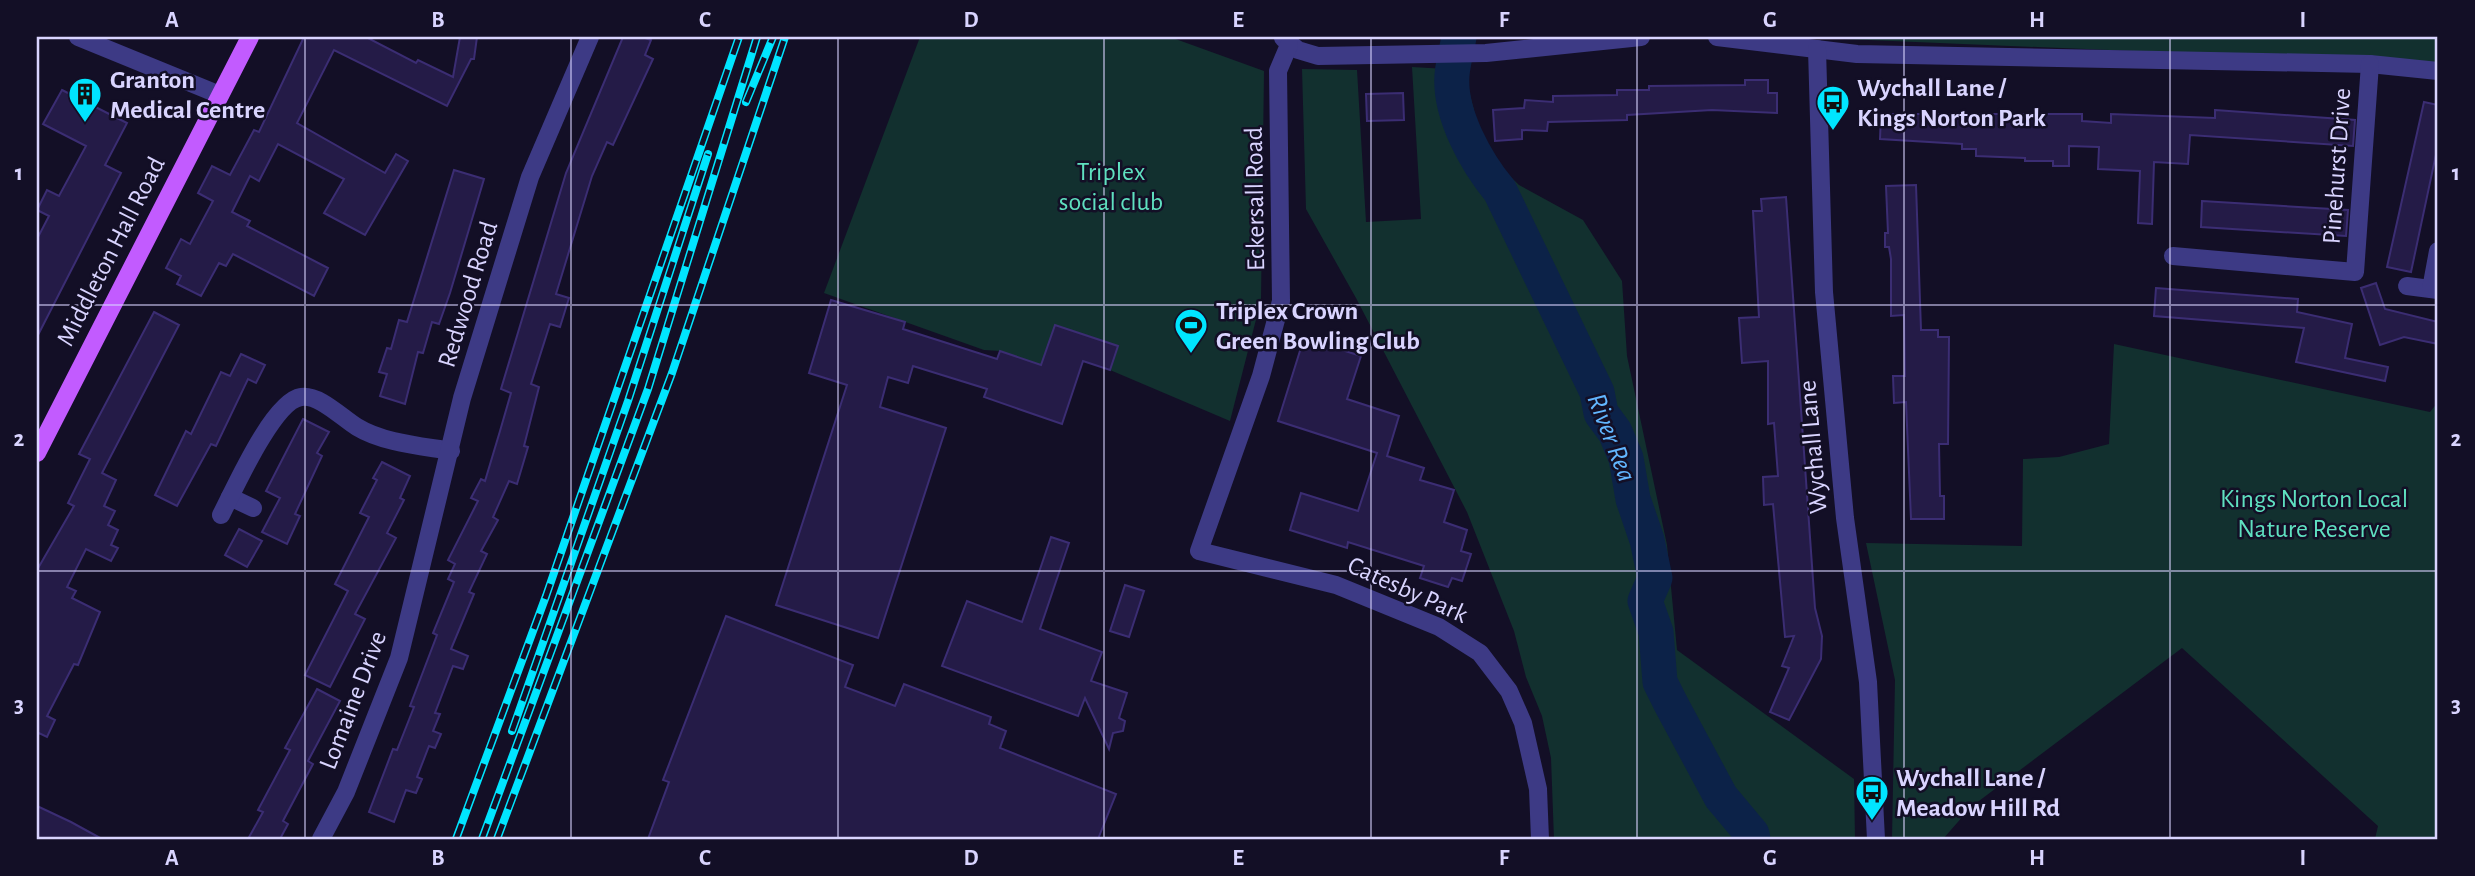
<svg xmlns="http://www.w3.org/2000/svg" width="2475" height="876" font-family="'Alegreya Sans',sans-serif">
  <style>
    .green { fill: #12302f }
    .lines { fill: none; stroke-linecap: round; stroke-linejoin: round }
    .river { stroke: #0c2248; stroke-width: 35 }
    .building { fill: #241b47; stroke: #3b2d73; stroke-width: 2 }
    .minor { stroke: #3d3a85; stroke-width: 18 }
    .major { stroke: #c25bff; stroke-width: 18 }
    .rail-casing { stroke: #00e5ff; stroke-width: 8 }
    .rail { stroke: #130f26; stroke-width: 5; stroke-dasharray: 16; stroke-linecap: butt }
    .grid { fill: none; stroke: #d9d4ff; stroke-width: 2; stroke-opacity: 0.55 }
    .labels { text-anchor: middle; stroke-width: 5; stroke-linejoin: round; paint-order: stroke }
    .poi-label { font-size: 26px; font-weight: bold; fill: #d9d4ff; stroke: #130f26; text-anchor: start }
    .street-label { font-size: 26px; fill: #d9d4ff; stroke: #130f26 }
    .park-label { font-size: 26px; fill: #5fe0c0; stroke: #130f26 }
    .water-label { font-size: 28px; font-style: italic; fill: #62b6ff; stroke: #130f26 }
    .neatline { fill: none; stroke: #d9d4ff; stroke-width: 2.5 }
    .grid-label { font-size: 23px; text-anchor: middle; font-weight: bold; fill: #d9d4ff }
  </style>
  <rect width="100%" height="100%" fill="#130f26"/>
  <g class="green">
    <path d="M920,37H1170L1264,71L1261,300L1230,421L1110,370L1118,346L1055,325L1041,365L1000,351L984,350L824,293Z"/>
    <path d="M1797,37H2438V68L2370,61Z"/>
    <path d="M1412,67L1464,70L1484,151L1519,185L1583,220L1622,281L1627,356L1667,545L1677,650L1854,779L1855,839H1554L1551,758L1542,716L1526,677L1514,631L1467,512L1356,298L1306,209L1302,69L1357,70L1366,222L1421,219Z"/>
    <path d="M2114,344L2430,412L2438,402V839H2375L2378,826L2182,648L1971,807L1943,839H1892L1895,680L1866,543L2022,546L2023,459L2059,457L2109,444Z"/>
  </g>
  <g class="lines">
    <path class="river" d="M1459,37C1457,49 1453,62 1452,75C1449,114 1476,162 1500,191L1597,392L1601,413L1615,432L1626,458L1633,499L1647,540L1655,578L1645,601L1656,632L1660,682L1671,704L1721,797L1752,834L1753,839"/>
  </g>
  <g class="building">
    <path d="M304,37H366L416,63L418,60L453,77L460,37H477L474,59H471L447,106L334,50L297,123L385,173L396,154L408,161L365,235L324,213L344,179L278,144L259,181L250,176L232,212L250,221L247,226L328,268L314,296L233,254L226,266L219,263L201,296L177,284L181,276L166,268L181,239L190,244L213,201L198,193L212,166L230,175L254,130L259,132Z"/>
    <path d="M623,37H642L651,40L645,55L653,59L613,145L607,142L592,176L556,294L569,298L560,327L550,324L531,384L539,387L524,446L528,447L517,484L509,481L493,517L498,520L481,551L487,554L469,592L474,594L451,649L468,656L463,669L453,666L435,713L440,714L433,731L441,734L435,748L429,746L417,777L422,779L416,793L406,790L394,822L369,812L393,749L397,750L414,707L410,706L437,635L433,633L454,582L448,579L455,564L448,560L478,501L471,498L481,479L485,481L500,431L511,393L501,389L566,173Z"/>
    <path d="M1745,80H1768V93H1777V113L1712,110L1627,115V120L1548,122L1547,131L1522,130V139L1495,141L1493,110L1524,108L1525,100L1553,102V96L1617,95V90H1649V86L1745,85Z"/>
    <path d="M62,90L127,123L105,165L121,173L37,337V239L49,216L37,210L47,190L59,196L86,146L43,124Z"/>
    <path d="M1403,93L1404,120L1367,121L1366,94Z"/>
    <path d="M2424,102L2438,105V145L2411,272L2387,267Z"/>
    <path d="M2215,110L2355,120L2353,146L2190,135L2188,164L2154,162L2152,224L2138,223L2140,171L2098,169L2099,147L2069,146V166H2053V161H2025V158L1976,156V149H1962V144L1880,139L1881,114H2082V121L2111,123V114L2215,118Z"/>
    <path d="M454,170L484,179L450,293L439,324L432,322L423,353L418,352L405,404L380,396L387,374L379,372L387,348L391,349L399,320L407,322Z"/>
    <path d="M1916,185L1921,330H1938V337H1949L1948,444H1939L1940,496H1944V519H1911L1906,402L1894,403L1893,376H1905L1904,315L1891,316V259L1889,247H1885V233H1888L1886,186Z"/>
    <path d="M1786,197L1815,608L1822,636L1821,659L1789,720L1770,712L1789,668L1782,666L1794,636L1785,637L1773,504L1764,505L1763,477L1778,476L1774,423L1768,424V361L1742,363L1739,318L1759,317L1753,211H1762L1761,199Z"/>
    <path d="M2202,201L2348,210L2346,236L2201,227Z"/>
    <path d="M2376,283L2385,309L2438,322V344L2404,337L2380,345L2361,288Z"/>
    <path d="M2156,288L2298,299L2297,312L2352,324L2345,358L2388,367L2385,381L2296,362L2304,328L2154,316Z"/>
    <path d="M831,300L905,322L903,329L997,359L1000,351L1041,365L1055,325L1118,346L1110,370L1083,361L1062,424L984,397L987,389L913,366L908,383L888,377L880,407L946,428L878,638L776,605L847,385L809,373Z"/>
    <path d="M154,312L179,325L102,473L116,480L104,506L115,511L108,525L118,530L111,545L118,548L111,561L86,549L67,587L76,591L72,598L100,612L78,665L74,664L47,716L55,720L47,737L39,733L37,737V570L74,506L68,503L90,459L79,454Z"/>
    <path d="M1304,338L1361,356L1347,399L1399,416L1387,456L1424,468L1420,480L1454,490L1444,522L1467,530L1461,551L1471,554L1462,581L1452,578L1448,587L1420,578L1424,566L1348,542L1347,548L1290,530L1301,493L1358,511L1377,453L1278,421Z"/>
    <path d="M241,354L265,365L256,383L248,379L216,446L211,444L177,506L155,495L186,431L191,434L221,372L230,376Z"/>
    <path d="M303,419L329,432L317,453L322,456L295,514L300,516L287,544L262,532L280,498L266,491Z"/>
    <path d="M382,462L410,476L400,498L404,500L387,533L396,538L355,614L365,619L330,687L305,675L348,591L335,584L369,517L360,513L377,480L373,478Z"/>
    <path d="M239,529L262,541L247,567L225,555Z"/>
    <path d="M1051,537L1069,543L1040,629L1102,652L1091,681L1127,693L1119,718L1125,721L1123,731L1113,733L1109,749L1085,698L1078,716L942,666L967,601L1022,622Z"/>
    <path d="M1125,585L1144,591L1129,637L1110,631Z"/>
    <path d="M726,616L853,665L845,687L895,706L904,684L991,717L989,724L1006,731L1000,748L1116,794L1098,839H648L669,782L663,780Z"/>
    <path d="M317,689L340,701L308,761L313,764L283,821L288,824L280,839H248L263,812L258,810L290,750L285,748Z"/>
    <path d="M37,806L71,822L102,839H37Z"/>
  </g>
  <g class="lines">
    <g class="minor">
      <path d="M78,37L220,95"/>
      <path d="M1717,37L1857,54L2370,64L2438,71"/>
      <path d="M1283,38L1298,50L1318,56L1486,53L1641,37"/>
      <path d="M1289,45L1278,71L1281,301L1261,376L1199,551L1336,585L1439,627L1480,653L1509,691L1523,723L1538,789L1540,839"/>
      <path d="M1817,49L1824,292L1845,518L1868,682L1876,839"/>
      <path d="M2173,256L2355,272L2370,64"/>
      <path d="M2407,286L2438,290"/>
      <path d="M2431,289L2438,251"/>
      <path d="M230,497L253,508"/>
      <path d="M221,515C234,490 273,401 301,397C319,394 342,418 357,427C383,443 422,446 451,451"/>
      <path d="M321,839L346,792L399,658L462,398L530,177L590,37"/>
    </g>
    <path class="major" d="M37,453L250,37"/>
    <defs>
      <g id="rail">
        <path d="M746,102L773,37"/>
        <path d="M512,731L628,401L708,154"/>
        <path d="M456,839L546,596L739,37"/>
        <path d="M482,839L648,389L757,37"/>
        <path d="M497,839L672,373L785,37"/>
      </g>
    </defs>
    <use href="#rail" class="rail-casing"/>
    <use href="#rail" class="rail"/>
  </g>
  <path class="grid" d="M305,37V839M571,37V839M838,37V839M1104,37V839M1371,37V839M1637,37V839M1904,37V839M2170,37V839M37,305H2438M37,571H2438"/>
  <defs>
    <symbol id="building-pin" viewBox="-11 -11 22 30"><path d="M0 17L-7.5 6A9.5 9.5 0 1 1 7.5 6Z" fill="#00e5ff" stroke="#130f26"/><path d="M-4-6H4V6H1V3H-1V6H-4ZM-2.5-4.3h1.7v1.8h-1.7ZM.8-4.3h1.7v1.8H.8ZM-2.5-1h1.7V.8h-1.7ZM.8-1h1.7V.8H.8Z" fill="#111"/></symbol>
    <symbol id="bus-pin" viewBox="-11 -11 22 30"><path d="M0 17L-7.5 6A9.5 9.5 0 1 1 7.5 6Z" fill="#00e5ff" stroke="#130f26"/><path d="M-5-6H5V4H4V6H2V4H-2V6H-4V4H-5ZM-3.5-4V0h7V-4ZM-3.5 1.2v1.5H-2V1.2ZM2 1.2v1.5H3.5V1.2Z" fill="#111"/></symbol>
    <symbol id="stadium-pin" viewBox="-11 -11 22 30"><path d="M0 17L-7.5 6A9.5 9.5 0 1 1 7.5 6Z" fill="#00e5ff" stroke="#130f26"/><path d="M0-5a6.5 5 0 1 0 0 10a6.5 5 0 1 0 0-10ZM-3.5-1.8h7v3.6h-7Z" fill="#111"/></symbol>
  </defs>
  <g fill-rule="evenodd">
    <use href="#building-pin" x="66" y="75" width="38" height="52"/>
    <use href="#bus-pin" x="1814" y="83" width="38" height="52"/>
    <use href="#stadium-pin" x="1172" y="306" width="38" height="52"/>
    <use href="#bus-pin" x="1853" y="773" width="38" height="52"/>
  </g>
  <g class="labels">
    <g class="poi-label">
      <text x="110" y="88">Granton<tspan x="110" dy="30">Medical Centre</tspan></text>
      <text x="1857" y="96">Wychall Lane /<tspan x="1857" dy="30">Kings Norton Park</tspan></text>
      <text x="1216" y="319">Triplex Crown<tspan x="1216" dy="30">Green Bowling Club</tspan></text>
      <text x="1896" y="786">Wychall Lane /<tspan x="1896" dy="30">Meadow Hill Rd</tspan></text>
    </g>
    <g class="street-label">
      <text transform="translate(2336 166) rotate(-86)" y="9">Pinehurst Drive</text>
      <text transform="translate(1254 199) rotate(-91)" y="9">Eckersall Road</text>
      <text transform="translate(110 251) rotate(-63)" y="9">Middleton Hall Road</text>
      <text transform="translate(467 294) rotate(-73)" y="9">Redwood Road</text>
      <text transform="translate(1812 447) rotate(-95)" y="9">Wychall Lane</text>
      <text transform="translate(1408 589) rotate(24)" y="9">Catesby Park</text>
      <text transform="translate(352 700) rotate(-69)" y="9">Lomaine Drive</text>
    </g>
    <g class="park-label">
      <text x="1111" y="180">Triplex<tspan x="1111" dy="30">social club</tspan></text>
      <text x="2314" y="507">Kings Norton Local<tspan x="2314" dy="30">Nature Reserve</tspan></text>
    </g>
    <g class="water-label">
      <text transform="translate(1613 437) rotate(69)" y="10">River Rea</text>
    </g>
  </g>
  <rect width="2475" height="876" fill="none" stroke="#130f26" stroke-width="77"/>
  <rect x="38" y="38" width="2398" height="800" class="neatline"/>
  <g class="grid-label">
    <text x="172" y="27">A</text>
    <text x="438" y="27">B</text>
    <text x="705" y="27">C</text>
    <text x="971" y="27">D</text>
    <text x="1238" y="27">E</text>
    <text x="1504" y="27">F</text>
    <text x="1770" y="27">G</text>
    <text x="2037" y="27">H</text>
    <text x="2303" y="27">I</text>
    <text x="19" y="180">1</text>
    <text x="2456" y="180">1</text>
    <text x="19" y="446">2</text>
    <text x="2456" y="446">2</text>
    <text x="19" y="712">3</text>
    <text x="2456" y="712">3</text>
    <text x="172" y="865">A</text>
    <text x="438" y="865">B</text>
    <text x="705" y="865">C</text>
    <text x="971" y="865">D</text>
    <text x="1238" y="865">E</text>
    <text x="1504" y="865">F</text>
    <text x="1770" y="865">G</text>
    <text x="2037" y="865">H</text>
    <text x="2303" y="865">I</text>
  </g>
</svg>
